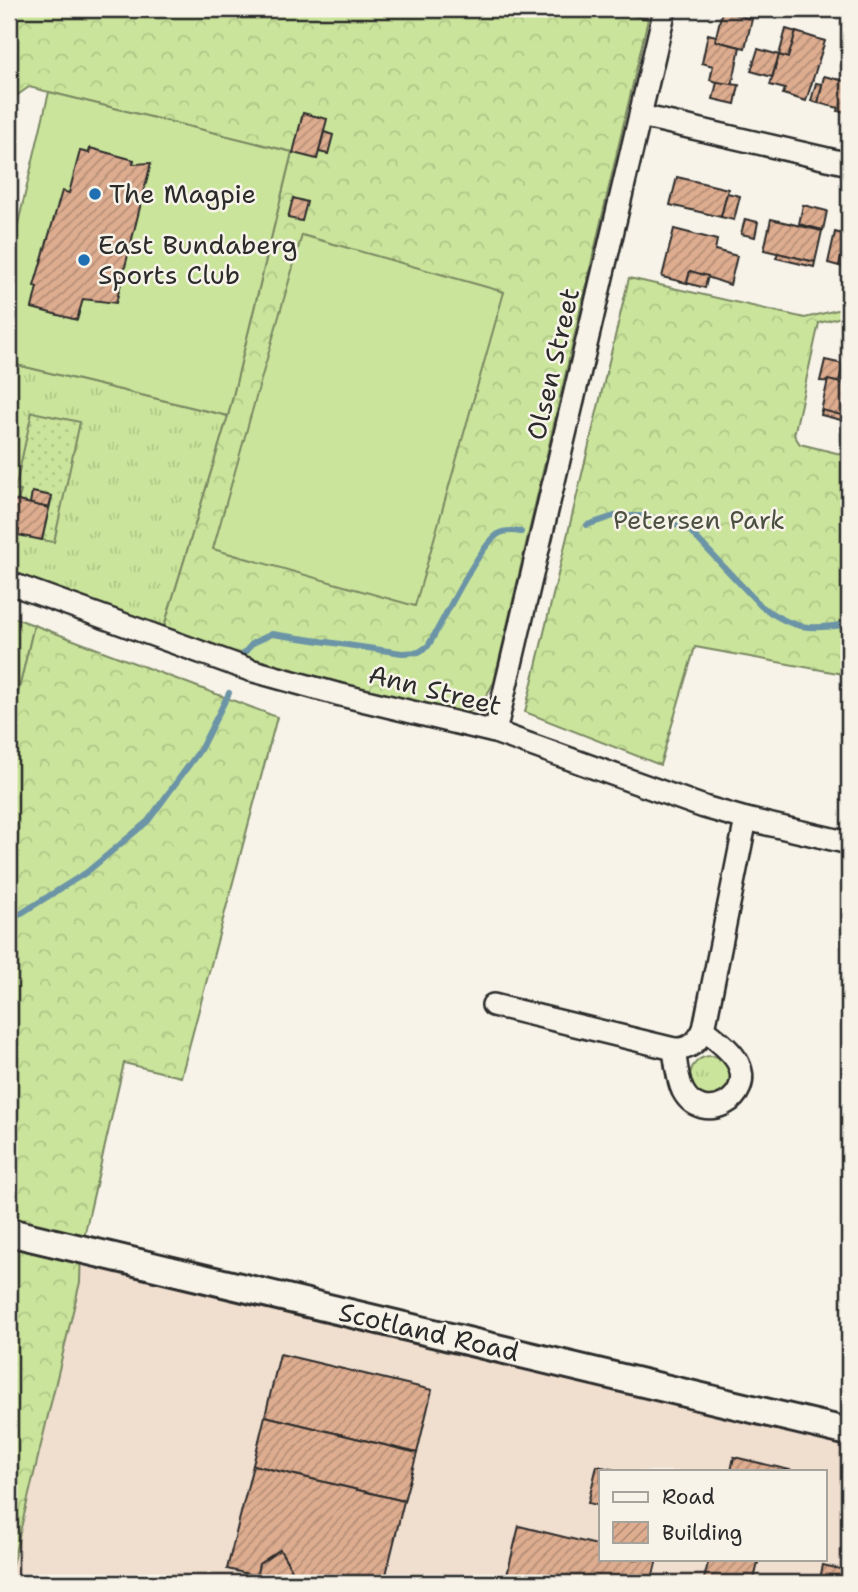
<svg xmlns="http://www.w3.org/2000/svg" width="858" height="1592" font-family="'Shantell Sans',sans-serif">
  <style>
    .built { fill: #f0dece; fill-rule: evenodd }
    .grass { fill: url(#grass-tufts); stroke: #7a8863; stroke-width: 2 }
    .forest { fill: url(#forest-crowns); stroke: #7a8863; stroke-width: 2 }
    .garden { fill: url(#garden-dots); stroke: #7a8863; stroke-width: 2 }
    .pitch { fill: #cae59b; stroke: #7a8863; stroke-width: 2 }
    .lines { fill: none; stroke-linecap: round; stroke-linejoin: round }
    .stream { stroke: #6c94a7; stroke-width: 6 }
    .building { fill: url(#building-hatch); stroke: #2b2b2b; stroke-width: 2 }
    .minor-casing { stroke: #2b2b2b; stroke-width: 26 }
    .tertiary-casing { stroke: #2b2b2b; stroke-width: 32 }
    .minor { stroke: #f7f3e8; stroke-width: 21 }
    .tertiary { stroke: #f7f3e8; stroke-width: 26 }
    .poi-dot { fill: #1f6fb2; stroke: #f7f3e8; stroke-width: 2.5 }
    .labels { text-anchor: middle; stroke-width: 5; stroke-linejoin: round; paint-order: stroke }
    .poi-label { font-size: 26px; fill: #2b2b2b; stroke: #f7f3e8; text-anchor: start }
    .street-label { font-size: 26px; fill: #2b2b2b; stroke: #f7f3e8 }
    .park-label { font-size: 26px; fill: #4b5041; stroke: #f7f3e8 }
  </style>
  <defs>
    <pattern id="grass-tufts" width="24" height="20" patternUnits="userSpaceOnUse" patternTransform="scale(1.75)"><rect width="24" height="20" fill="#cae59b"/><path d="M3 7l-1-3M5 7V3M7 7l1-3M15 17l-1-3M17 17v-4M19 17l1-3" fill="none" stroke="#aec586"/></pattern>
    <pattern id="forest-crowns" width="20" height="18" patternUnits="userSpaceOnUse" patternTransform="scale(1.75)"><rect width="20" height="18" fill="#cae59b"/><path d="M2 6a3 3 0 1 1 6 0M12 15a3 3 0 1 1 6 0" fill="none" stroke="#aec586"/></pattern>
    <pattern id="garden-dots" width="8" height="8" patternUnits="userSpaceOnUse" patternTransform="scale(1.75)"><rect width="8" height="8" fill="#cae59b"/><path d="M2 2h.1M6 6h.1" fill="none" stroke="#aec586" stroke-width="1.8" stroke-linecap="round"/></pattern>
    <pattern id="building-hatch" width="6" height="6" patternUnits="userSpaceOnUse" patternTransform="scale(1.75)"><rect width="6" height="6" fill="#dead90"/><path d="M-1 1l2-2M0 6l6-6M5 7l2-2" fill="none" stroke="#b48d76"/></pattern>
  </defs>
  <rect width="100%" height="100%" fill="#f7f3e8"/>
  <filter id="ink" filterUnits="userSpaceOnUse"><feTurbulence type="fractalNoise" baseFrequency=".0143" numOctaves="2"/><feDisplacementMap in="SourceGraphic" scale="14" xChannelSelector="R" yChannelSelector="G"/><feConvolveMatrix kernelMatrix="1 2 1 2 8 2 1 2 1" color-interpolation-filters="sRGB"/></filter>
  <g filter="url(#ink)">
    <path class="built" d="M81,1250L849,1434V1583H9L80,1282ZM601,1471H825V1559H601Z"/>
    <g class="grass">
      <path d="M9,363L228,416L163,630L9,574Z"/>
      <path d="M9,616L34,625L9,732Z"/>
      <circle cx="711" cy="1077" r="21"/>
    </g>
    <g class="forest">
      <path d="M9,9H606L648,19L494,682C487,696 476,714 460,714L270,667L163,630L228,416L292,152L29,87L9,101Z"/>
      <path d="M629,278L805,318L849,307V315L819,323L794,435L800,444L849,456V675L695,647L660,765L525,712Z"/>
      <path d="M34,625L277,717L181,1077L124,1063L81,1250L80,1282L9,1578V732Z"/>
    </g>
    <path class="garden" d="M32,412L80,422L54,542L42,540L52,496L32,492L30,504L18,501L21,491L15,490Z"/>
    <g class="pitch">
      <path d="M49,92L292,152L228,416L9,363V262Z"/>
      <path d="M302,235L504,292L415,606L213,549Z"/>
    </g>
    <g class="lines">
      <g class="stream">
        <path d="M587,525L614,516H644L669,522L690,531L761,606C794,630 810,630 849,624"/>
        <path d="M244,653L253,643L272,634L402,653L419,652L428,646C443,622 479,544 500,533C506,530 515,531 521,532"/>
        <path d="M9,921L87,872L148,821L200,750L229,693"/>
      </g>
    </g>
    <g class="building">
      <path d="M722,11L752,19L745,48L715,41Z"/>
      <path d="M786,29L796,32L788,58L779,55Z"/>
      <path d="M796,32L825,41L806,101L783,94L785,89L770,85L779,55L788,58Z"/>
      <path d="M708,34L716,36L715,41L740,47L732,86L710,80L713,66L702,63Z"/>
      <path d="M758,49L779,55L772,77L751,71Z"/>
      <path d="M824,76L849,82V114L838,111L839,108L818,103Z"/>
      <path d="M717,82L739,85L735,104L713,99Z"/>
      <path d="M816,83L822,84L818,103L811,101Z"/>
      <path d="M303,113L327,119L317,159L293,153Z"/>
      <path d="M324,132L333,135L328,154L319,152Z"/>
      <path d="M90,148L134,160L133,164L151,163L116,303L83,299L77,320L32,308L37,287L34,286L62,191L69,193L80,151L89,153Z"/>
      <path d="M677,177L728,189L721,217L670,205Z"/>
      <path d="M727,193L740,196L734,220L721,217Z"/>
      <path d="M293,198L307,202L302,221L288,218Z"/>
      <path d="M803,205L827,211L823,230L799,224Z"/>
      <path d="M745,219L758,222L755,237L741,234Z"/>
      <path d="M771,219L822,231L815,262L764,250Z"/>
      <path d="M849,222V268L839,266Z"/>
      <path d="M674,229L717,240L715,250L737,256L730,285L690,271L687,283L662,277Z"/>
      <path d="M835,232L846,235L839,266L828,263Z"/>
      <path d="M778,253L815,262L814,267L776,258Z"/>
      <path d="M690,271L708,276L705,288L687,283Z"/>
      <path d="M825,360L843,364L839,382L820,381Z"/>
      <path d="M828,380L849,385V417L821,411Z"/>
      <path d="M822,410L849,417V425L845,421L821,415Z"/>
      <path d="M32,492L52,496L49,508L30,504Z"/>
      <path d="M9,499L49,508L42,540L18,535L19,530L9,528Z"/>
      <path d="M280,1354L432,1390L417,1453L265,1416Z"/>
      <path d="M265,1416L417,1453L404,1501L253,1465Z"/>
      <path d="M734,1457L794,1471H731Z"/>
      <path d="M253,1465L404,1501L384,1583H291L293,1572L280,1550L259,1564L257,1576L227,1569Z"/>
      <path d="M597,1466L620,1471H601V1506L588,1503Z"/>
      <path d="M519,1526L601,1546V1559H657L651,1583H505Z"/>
      <path d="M280,1550L293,1572L291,1583H255L259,1564Z"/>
      <path d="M709,1559H759L753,1583H703Z"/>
      <path d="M823,1565L849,1571V1583H819Z"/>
    </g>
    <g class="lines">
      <defs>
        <g id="minor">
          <path d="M641,116L849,164"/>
          <path d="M9,583L250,670L337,694L495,732L704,807L746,819L849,843"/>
          <path d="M495,732L665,9"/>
          <path d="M493,1005L674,1049C689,1050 698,1042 704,1029L746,819"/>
          <path d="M674,1049C676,1062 677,1079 683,1091C702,1127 756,1099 738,1063C731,1049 715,1039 704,1029"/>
        </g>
        <path id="tertiary" d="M9,1232L849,1432"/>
      </defs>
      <use href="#minor" class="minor-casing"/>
      <use href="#tertiary" class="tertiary-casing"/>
      <use href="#minor" class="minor"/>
      <use href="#tertiary" class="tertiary"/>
    </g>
  </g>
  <g class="poi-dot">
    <circle cx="95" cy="194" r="7"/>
    <circle cx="84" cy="260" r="7"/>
  </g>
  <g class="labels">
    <g class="poi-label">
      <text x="109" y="203">The Magpie</text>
      <text x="98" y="254">East Bundaberg<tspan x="98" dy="30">Sports Club</tspan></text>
    </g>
    <g class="street-label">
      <text transform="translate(553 364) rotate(-77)" y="9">Olsen Street</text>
      <text transform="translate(435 690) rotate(14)" y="9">Ann Street</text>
      <text transform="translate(429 1332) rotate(13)" y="9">Scotland Road</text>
    </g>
    <g class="park-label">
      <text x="699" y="529">Petersen Park</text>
    </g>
  </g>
  <rect width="858" height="1592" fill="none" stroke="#f7f3e8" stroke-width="35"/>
  <rect x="18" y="18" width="823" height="1557" fill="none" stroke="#2b2b2b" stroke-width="2.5" filter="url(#ink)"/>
  <rect x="599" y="1470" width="228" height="91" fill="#f7f3e8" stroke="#a5a39c" stroke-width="2"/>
  <rect x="613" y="1492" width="35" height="10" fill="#f7f3e8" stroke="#a5a39c" stroke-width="2"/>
  <text x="662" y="1504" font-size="21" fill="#2b2b2b">Road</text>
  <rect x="613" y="1522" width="35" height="21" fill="url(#building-hatch)" stroke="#a5a39c" stroke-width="2"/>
  <text x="662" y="1540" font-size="21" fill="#2b2b2b">Building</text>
</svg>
